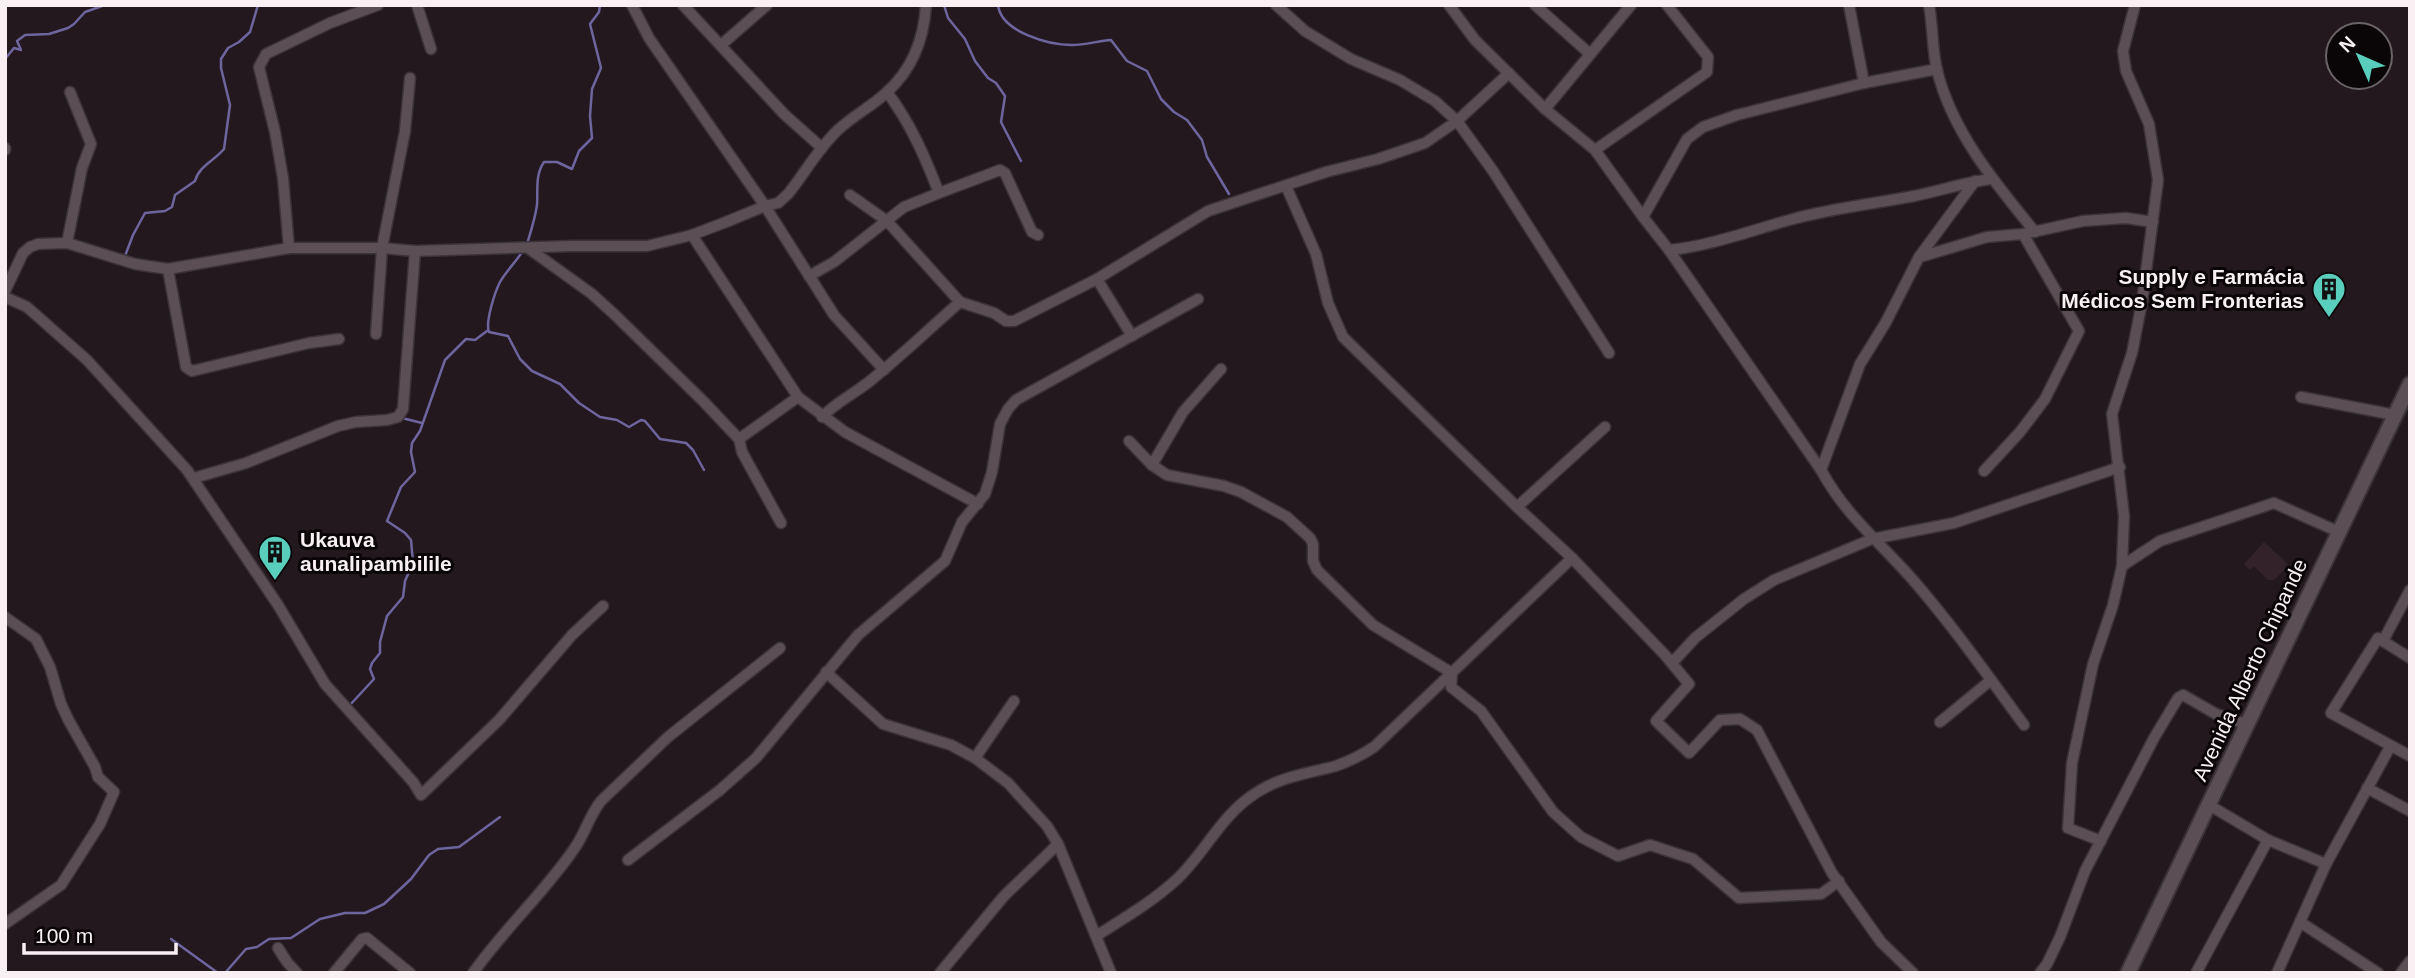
<svg xmlns="http://www.w3.org/2000/svg" width="2415" height="978" font-family="Arial,sans-serif">
  <style>
    .built { fill: #34222b }
    .lines { fill: none; stroke-linecap: round; stroke-linejoin: round }
    .stream { stroke: #6d669e; stroke-width: 2.5 }
    .minor-casing { stroke: #3c3338; stroke-width: 13 }
    .secondary-casing { stroke: #3c3338; stroke-width: 18 }
    .minor { stroke: #5c4e55; stroke-width: 10 }
    .secondary { stroke: #5c4e55; stroke-width: 14 }
    .labels { text-anchor: middle; stroke-width: 6; stroke-linejoin: round; paint-order: stroke }
    .poi-label { font-size: 21px; font-weight: bold; fill: #f9f0f4; stroke: #0a0608; text-anchor: end }
    .street-label { font-size: 21px; fill: #f9f0f4; stroke: #0a0608 }
  </style>
  <rect width="100%" height="100%" fill="#24181f"/>
  <path class="built" d="M2264,542L2289,565L2274,580H2268L2254,566L2250,570L2244,564Z"/>
  <g class="lines">
    <g class="stream">
      <path d="M944,5L948,18L965,39L975,61L988,78L996,83L1005,96L1001,122L1021,161"/>
      <path d="M998,5C1001,32 1049,45 1072,45C1085,45 1098,41 1111,40L1127,61L1147,71L1161,99L1174,112L1187,120L1202,140L1207,157L1229,194"/>
      <path d="M5,59L14,48L21,50L17,41L25,35L49,34L68,28L74,24L85,12L105,5"/>
      <path d="M527,244C531,231 535,219 537,205C538,190 535,175 544,162H557L572,169L579,151L592,138L590,116L592,89L601,68L590,24L599,12L600,5"/>
      <path d="M524,249C517,261 506,271 500,282C495,292 485,322 489,332L508,336L520,359L532,371L560,384L579,403L600,417L617,420L629,427L641,420L645,421L660,439L686,443L693,450L704,470"/>
      <path d="M125,256L133,235L145,213L165,211L172,207L175,195L195,181C199,166 215,160 224,149L230,105L221,68V59L228,48L239,42L250,32L258,5"/>
      <path d="M402,418L422,423"/>
      <path d="M349,706L374,679L370,669L372,663L380,653V642L387,616L403,597L405,581L413,563L411,540L405,533L387,521L401,487L415,472L411,452L412,443L420,431L445,360L466,339L475,340L487,331"/>
      <path d="M171,939L218,973"/>
      <path d="M225,973L246,949L257,947L269,939L291,938L320,919L345,913H365L384,904L411,879L429,855L438,849L459,847L500,817"/>
    </g>
    <defs>
      <g id="minor">
        <path d="M417,5L431,49"/>
        <path d="M632,5L649,38L765,206L834,315L884,370"/>
        <path d="M683,5L784,114L822,148"/>
        <path d="M1276,5L1305,31L1351,59L1400,80L1435,101L1457,121L1493,171L1609,353"/>
        <path d="M1449,5L1475,40L1545,109L1595,150L1643,217L1669,250L1821,470C1846,516 1880,542 1913,580C1953,626 1988,676 2024,725"/>
        <path d="M1535,5L1590,54"/>
        <path d="M1849,5L1864,83"/>
        <path d="M1929,5C1933,26 1932,50 1937,70C1952,132 1996,184 2035,232"/>
        <path d="M721,45L767,5"/>
        <path d="M1545,109L1631,5"/>
        <path d="M5,148V150"/>
        <path d="M1595,150L1707,72L1708,57L1667,5"/>
        <path d="M1286,186L1316,254L1328,303L1343,337L1517,507L1572,558L1665,655L1689,684L1656,721L1689,753L1720,720L1740,719L1757,730L1832,873L1881,942L1913,973"/>
        <path d="M939,193L1000,170L1005,173L1032,232L1038,235"/>
        <path d="M850,195L887,221L960,302"/>
        <path d="M1643,217L1687,139L1703,127L1737,115L1864,83L1937,69"/>
        <path d="M692,235L798,397L845,432L978,504"/>
        <path d="M67,243L82,168L91,144L70,92"/>
        <path d="M289,248L283,178L275,132L259,67L266,54L330,23L378,5"/>
        <path d="M528,248L592,294L615,315L703,401L739,439L742,452L781,523"/>
        <path d="M1669,250C1711,246 1752,230 1793,219C1833,208 1873,204 1914,196C1940,191 1965,182 1992,179"/>
        <path d="M1920,257L1987,237L2023,234L2083,221L2126,218L2153,222"/>
        <path d="M168,269L186,367L192,371L309,343L339,339"/>
        <path d="M809,276L834,262L904,207L939,193C925,157 911,124 887,92"/>
        <path d="M1097,279L1132,336"/>
        <path d="M5,291L23,253L30,247L38,244L67,243L135,264L168,269L289,248H382L415,251L572,246H647L692,235L726,222L765,206L778,203L788,194C805,173 819,147 839,129C853,116 872,106 886,93C912,70 924,38 926,5"/>
        <path d="M5,297L27,307L87,360L187,470L278,605L325,684L413,782L421,795L499,720L572,635L603,606"/>
        <path d="M376,334L382,248L405,131L410,78"/>
        <path d="M2301,397L2395,415"/>
        <path d="M822,417C836,402 854,394 870,381C901,356 930,328 960,302L994,313L1006,321H1014L1097,279L1208,211L1326,172L1378,159L1425,143L1457,121L1509,73"/>
        <path d="M739,439L798,397"/>
        <path d="M1129,441L1152,465L1167,475L1224,486L1241,492L1287,517L1310,538L1313,544V561L1317,570L1373,625L1452,673L1451,687L1481,711L1553,812L1581,837L1618,856L1650,845L1693,859L1739,898L1821,894L1839,881"/>
        <path d="M1152,465L1183,412L1221,369"/>
        <path d="M1821,470L1860,364L1886,322L1919,257L1975,181"/>
        <path d="M1984,471L2020,432L2045,399L2079,331L2023,234"/>
        <path d="M194,478L246,463L338,426L356,422L387,420L398,417L403,409L415,251"/>
        <path d="M1517,507L1605,427"/>
        <path d="M2122,566L2160,541L2274,503L2339,532"/>
        <path d="M5,617L36,639L50,667L61,704L69,721L95,767L98,777L114,792L100,824L61,885L5,924"/>
        <path d="M2383,641L2410,590"/>
        <path d="M2410,658L2378,638L2331,713L2410,756"/>
        <path d="M1672,663L1695,638L1744,599L1774,580L1872,539L1954,523L2120,467"/>
        <path d="M826,672L883,724L951,745L975,758L1008,783L1047,826L1058,844L1111,973"/>
        <path d="M1940,722L1991,680"/>
        <path d="M975,758L1014,701"/>
        <path d="M2367,788L2410,811"/>
        <path d="M2209,805L2268,840L2326,864"/>
        <path d="M2101,841L2068,828L2072,763L2093,664L2113,605L2122,566L2124,516L2112,414L2132,353L2142,302L2158,180L2149,124L2126,71L2123,51L2135,5"/>
        <path d="M628,860L720,790L756,758L858,635L945,561L962,522L985,494L992,472L1000,424L1008,409L1016,400L1198,299"/>
        <path d="M2300,922L2378,973"/>
        <path d="M1096,936C1123,919 1152,902 1176,880C1202,856 1218,822 1246,800C1275,777 1302,775 1336,766C1350,761 1362,755 1374,747L1572,558"/>
        <path d="M278,948L287,962L297,973"/>
        <path d="M334,973L362,939L367,938L410,973"/>
        <path d="M473,973C504,929 544,893 574,849C585,834 589,816 601,801L668,737L780,648"/>
        <path d="M940,973L1004,896L1058,844"/>
        <path d="M2040,973L2047,964L2060,937L2085,871L2154,738L2178,698L2183,695L2216,714L2246,724"/>
        <path d="M2196,973L2268,840"/>
        <path d="M2277,973L2326,864L2390,747"/>
        <path d="M2401,973L2410,961"/>
      </g>
      <path id="secondary" d="M2128,973L2410,384"/>
    </defs>
    <use href="#minor" class="minor-casing"/>
    <use href="#secondary" class="secondary-casing"/>
    <use href="#minor" class="minor"/>
    <use href="#secondary" class="secondary"/>
  </g>
  <defs>
    <symbol id="building-pin" viewBox="-11 -11 22 30"><path d="M0 17L-7.5 6A9.5 9.5 0 1 1 7.5 6Z" fill="#5acebd" stroke="#0a0608"/><path d="M-4-6H4V6H1V3H-1V6H-4ZM-2.5-4.3h1.7v1.8h-1.7ZM.8-4.3h1.7v1.8H.8ZM-2.5-1h1.7V.8h-1.7ZM.8-1h1.7V.8H.8Z" fill="#111"/></symbol>
  </defs>
  <g fill-rule="evenodd">
    <use href="#building-pin" x="2310" y="270" width="38" height="52"/>
    <use href="#building-pin" x="256" y="533" width="38" height="52"/>
  </g>
  <g class="labels">
    <g class="poi-label">
      <text x="2304" y="284">Supply e Farmácia<tspan x="2304" dy="24">Médicos Sem Fronterias</tspan></text>
      <text x="300" y="547" text-anchor="start">Ukauva<tspan x="300" dy="24">aunalipambilile</tspan></text>
    </g>
    <g class="street-label">
      <text transform="translate(2250 670) rotate(-65)" y="7">Avenida Alberto Chipande</text>
    </g>
  </g>
  <rect width="2415" height="978" fill="none" stroke="#f9f0f4" stroke-width="14"/>
  <g transform="translate(2359 56) rotate(315)"><circle r="33" fill="#0a0608" stroke="#6a6466" stroke-width="2"/>
  <path d="M0-5L12 26L0 18L-12 26Z" fill="#5acebd"/>
  <text y="-10" font-size="19" font-weight="bold" text-anchor="middle" fill="#f9f0f4">N</text>
  </g>
  <path d="M24 943v10h152v-10" fill="none" stroke="#f9f0f4" stroke-width="3.5"/>
  <text x="35" y="943" font-size="21" fill="#f9f0f4" stroke="#0a0608" stroke-width="5" paint-order="stroke">100 m</text>
</svg>
